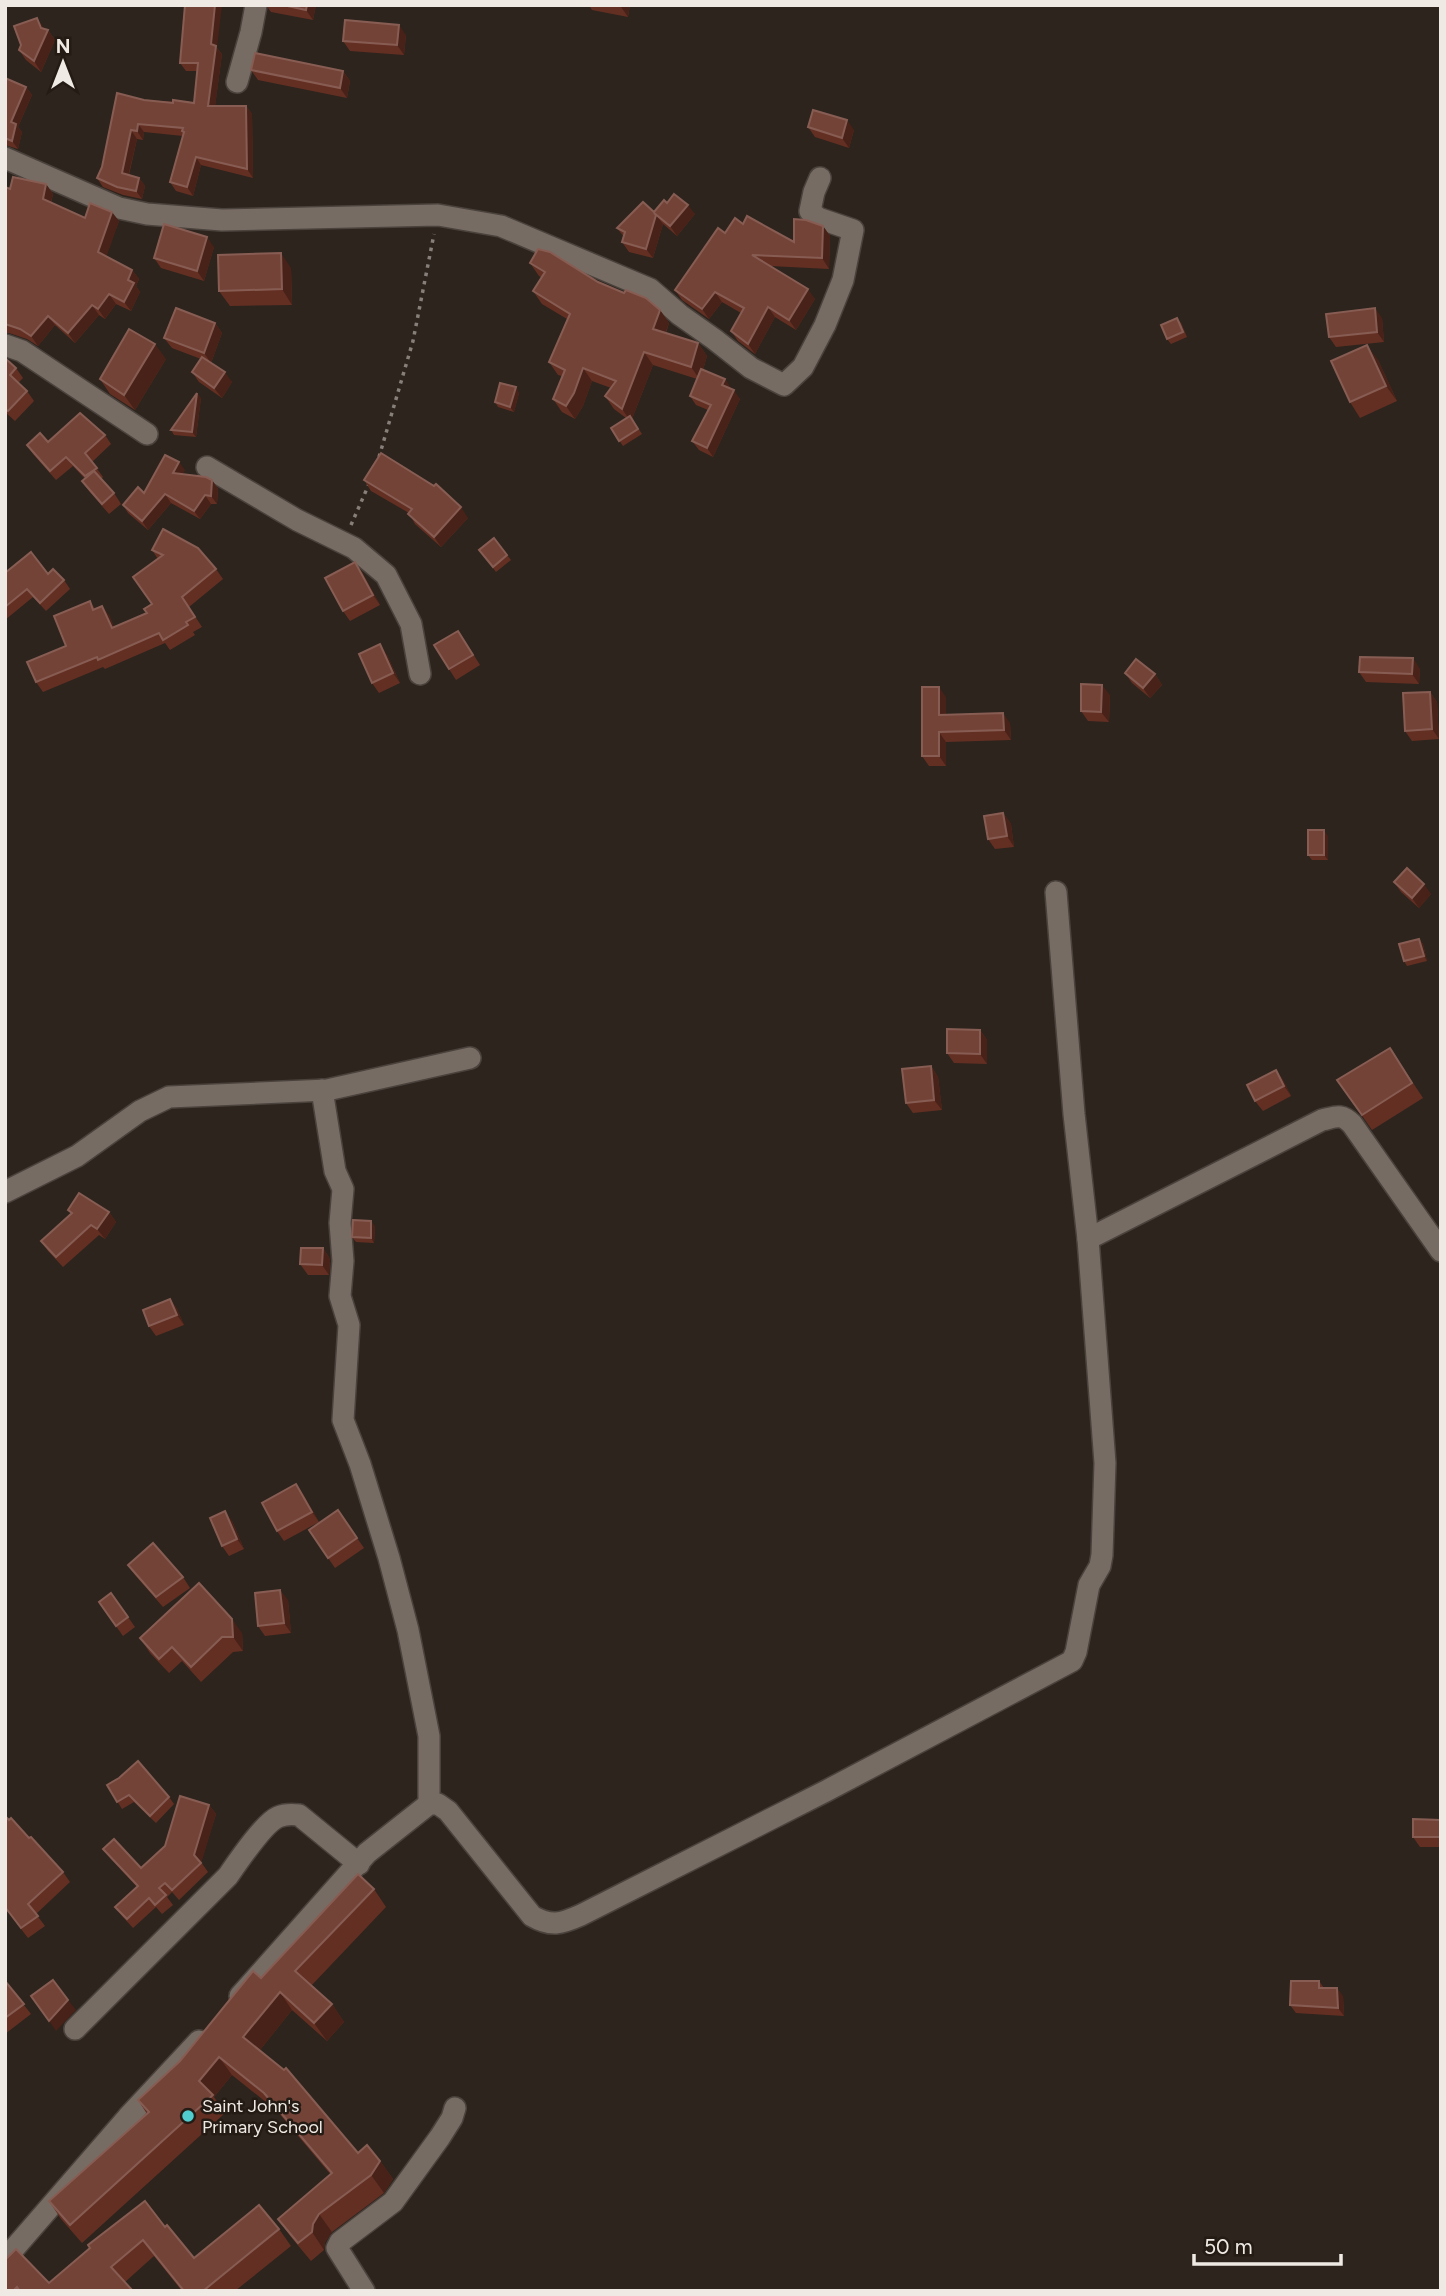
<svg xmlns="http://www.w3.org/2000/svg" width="1446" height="2296" font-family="Figtree,sans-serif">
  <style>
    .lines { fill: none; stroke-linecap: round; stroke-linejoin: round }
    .minor-casing { stroke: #4a423c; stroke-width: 24 }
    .path { stroke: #877f79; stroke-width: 3.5; stroke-dasharray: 3.5 5; stroke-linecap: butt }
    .minor { stroke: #776c64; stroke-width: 21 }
    .wall { fill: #642f23 }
    .shaded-wall { fill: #482218 }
    .building { fill: #744338; stroke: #875d53; stroke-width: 2 }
    .poi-dot { fill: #52cdcf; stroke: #231b14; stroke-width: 2.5 }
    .labels { text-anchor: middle; stroke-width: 5; stroke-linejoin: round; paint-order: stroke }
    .poi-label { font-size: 18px; fill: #f0eae5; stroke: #231b14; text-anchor: start }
  </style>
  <rect width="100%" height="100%" fill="#2d241d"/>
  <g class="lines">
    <defs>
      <g id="minor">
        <path d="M237,82L251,32L256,5"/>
        <path d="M5,158L119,208L147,214L222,220L438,215L501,226L650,289L680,315L714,339L751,368L784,385L803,367L825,325L843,280L853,230L818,218L810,211L814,192L820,178"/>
        <path d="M5,345L22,351L147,434"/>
        <path d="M207,467L297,520L354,548L386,575L411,624L420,674"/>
        <path d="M322,1090L335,1171L343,1189L340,1223L343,1261L340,1296L349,1325L343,1420L360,1464L389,1558L408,1630L429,1736V1804"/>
        <path d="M5,1192L77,1156L140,1111L169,1097L327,1090L470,1058"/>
        <path d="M1088,1239L1322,1120C1336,1117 1341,1113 1352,1124L1441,1251"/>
        <path d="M240,1996L367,1853L429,1804H438L448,1811L532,1916C551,1927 561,1924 581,1915L826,1791L1072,1661L1076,1652L1089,1585L1100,1566L1102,1555L1105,1463L1088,1239L1074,1114L1056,892"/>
        <path d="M75,2029L228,1876C237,1863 264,1823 278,1817C285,1814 291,1814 299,1815L359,1864"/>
        <path d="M5,2259L128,2117L199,2041"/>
        <path d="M364,2291L337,2248L340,2242L393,2202L440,2137L452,2118L455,2108"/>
      </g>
    </defs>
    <use href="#minor" class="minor-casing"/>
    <g class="path">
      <path d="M379,457L413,341L434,234"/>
      <path d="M351,525L369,484"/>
    </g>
    <use href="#minor" class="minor"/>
  </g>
  <g class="wall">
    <path d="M266,5H316L313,20L271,12Z"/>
    <path d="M589,5H630L628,17L592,10Z"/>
    <path d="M44,28L45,29L48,30L55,40L41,72L26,60L19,50Z"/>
    <path d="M406,35L404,55L350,51L343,41Z"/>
    <path d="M217,48L222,54L215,106H246L252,114L253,178L201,165L193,196L176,191L170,182L183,136L144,132L143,140L137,139L129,175L139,178L145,186L142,199L123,195L103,187L97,178L144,100L194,103L197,71H186L180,63Z"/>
    <path d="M251,70L343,71L350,81L347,98L258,80Z"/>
    <path d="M5,78L26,87L32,95L18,127L22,132L18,149L5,145Z"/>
    <path d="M808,127L854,130L849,148L815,137Z"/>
    <path d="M46,184L53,194L51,203L85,218L119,221L106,256L132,270L139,279L136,286L140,292L131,311L116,304L105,319L99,315L75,343L55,325L38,346L27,339L9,333H5V187L10,189Z"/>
    <path d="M667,203L695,214L677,236L662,223L663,224L653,258L629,252L622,242L624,237L617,228L654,212Z"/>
    <path d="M743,224L794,242L823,226L830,236L829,269L770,266L815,299L796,330L775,317L755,354L738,341L731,331L741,313L722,302L709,319L682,300L675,290L725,233Z"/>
    <path d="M214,247L204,281L161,268L154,258Z"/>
    <path d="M530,263L598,282L660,310L669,323L666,333L698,343L707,356L703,370L725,379L731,389L740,399L713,457L699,450L692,441L708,410L696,405L690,396L697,379L653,365L632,419L642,434L623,446L611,428L626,418L614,409L605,396L611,388L592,381L583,406L575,419L562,412L553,399L562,376L558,375L549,362L567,319L542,304L533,291L542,278L539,276Z"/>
    <path d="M291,268L292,305L230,306L219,291Z"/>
    <path d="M1177,318L1181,323L1187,337L1171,344L1167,339Z"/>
    <path d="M1382,318L1384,342L1336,347L1329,337Z"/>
    <path d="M215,323L222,333L211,363L232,382L222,398L199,382L192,372L201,359L172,348L164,338Z"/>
    <path d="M5,358L16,368L23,378L18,383L27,391L34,401L15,421L5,412Z"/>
    <path d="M166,359L135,410L110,394L100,379Z"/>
    <path d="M1378,360L1397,401L1360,418L1350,402Z"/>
    <path d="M519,393L514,412L498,407L495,402Z"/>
    <path d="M201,398L196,437L174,435L171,430Z"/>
    <path d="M105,435L111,444L92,462L103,477L101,479L114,493L121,504L109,514L89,491L82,481L85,479L73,466L56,480L33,454L27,445Z"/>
    <path d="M185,470L182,474L212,480L218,489L217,504H211L200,519L171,503L148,530L128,513L123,505Z"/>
    <path d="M364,480L468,518L441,547L415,524L409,513L371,491Z"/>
    <path d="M494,538L511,560L496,572L479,550Z"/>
    <path d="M152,550L216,569L223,579L189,607L202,627L193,632L195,635L170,650L165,643L105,669L103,667L43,692L36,682L66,646L90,601L95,609L109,615L114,627L147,613L152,604L158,559Z"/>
    <path d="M362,572L380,605L350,621L343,611Z"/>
    <path d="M5,573L64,580L70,589L46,611L33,597L5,620Z"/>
    <path d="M465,641L480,665L456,680L449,669Z"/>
    <path d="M387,655L400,683L379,693L372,683Z"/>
    <path d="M1420,669L1419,684L1366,682L1359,672Z"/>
    <path d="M1125,673L1155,674L1162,685L1150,698L1132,683Z"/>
    <path d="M1430,692L1437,702L1439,739L1412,741L1405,731Z"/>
    <path d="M1110,695L1109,722L1088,721L1081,711Z"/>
    <path d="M946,697V715L1010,723L1011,740L946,742V766H929L922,756Z"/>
    <path d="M1003,813L1011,824L1014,847L995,849L988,839Z"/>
    <path d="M1328,836V860H1312L1308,855Z"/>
    <path d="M1394,882L1431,894L1419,908L1401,892Z"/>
    <path d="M1419,939L1423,944L1427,961L1407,966L1404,961Z"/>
    <path d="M980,1030L987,1040V1064L954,1063L947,1053Z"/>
    <path d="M1390,1048L1423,1098L1372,1130L1337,1080Z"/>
    <path d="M931,1066L938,1077L942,1110L913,1113L906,1103Z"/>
    <path d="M1276,1070L1283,1080L1291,1096L1263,1111L1255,1101Z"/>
    <path d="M68,1210L109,1212L116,1222L105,1239L99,1235L63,1267L48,1251L41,1241L71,1214Z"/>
    <path d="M375,1226L374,1243L356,1242L352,1237Z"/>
    <path d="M323,1248L330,1259L329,1275H308L300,1264Z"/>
    <path d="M170,1299L177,1309L184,1325L156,1336L149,1326Z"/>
    <path d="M303,1494L319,1522L284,1541L277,1531Z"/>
    <path d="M338,1510L364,1548L335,1568L309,1530Z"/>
    <path d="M232,1521L244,1549L229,1556L222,1546Z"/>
    <path d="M128,1565L183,1577L190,1588L163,1607L135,1575Z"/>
    <path d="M111,1593L135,1627L123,1636L99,1602Z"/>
    <path d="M288,1600L291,1633L265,1636L258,1626Z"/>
    <path d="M242,1633L243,1651L233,1652L201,1682L182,1661L169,1673L150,1653L140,1638Z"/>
    <path d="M107,1785L169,1797L174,1804L156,1823L134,1802L122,1809Z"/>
    <path d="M209,1805L216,1814L201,1862L208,1872L179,1900L172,1892L167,1897L173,1905L162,1914L156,1907L133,1928L122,1916L115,1907L137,1887L110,1858L103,1849L141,1868Z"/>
    <path d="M1440,1820L1441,1847H1420L1413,1837Z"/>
    <path d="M29,1838L63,1872L70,1882L36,1914L45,1926L28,1938L5,1908Z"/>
    <path d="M374,1889L386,1907L311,1986L332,2004L344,2022L327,2041L292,2010L260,2050L358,2153L380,2161L393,2179L384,2193L332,2232L325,2242L324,2250L311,2261L291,2237L278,2219L331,2175L277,2111L232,2075L214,2097L225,2113L82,2243L61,2219L49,2201L147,2114L138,2100L180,2061L261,1978Z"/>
    <path d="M5,1981L31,2014L5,2034Z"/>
    <path d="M1319,1981L1324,1988L1343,1996L1344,2016L1296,2013L1290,2005Z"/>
    <path d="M165,2227L194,2258L279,2229L291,2246L235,2291H182L154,2256L125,2282L132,2291H5V2260L49,2283Z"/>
  </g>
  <g class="shaded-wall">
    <path d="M215,5H222L217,48L222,54L214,115L208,106L211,44Z"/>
    <path d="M307,5H316L313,20L306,10Z"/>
    <path d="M621,5H630L628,17L621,7Z"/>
    <path d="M37,18L44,28L46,33L48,30L55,40L41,72L34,61L41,28Z"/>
    <path d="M399,25L406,35L404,55L397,45Z"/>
    <path d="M343,71L350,81L347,98L340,88Z"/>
    <path d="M26,87L32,95L18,127L22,132L18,149L12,141L11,122Z"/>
    <path d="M246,106L252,114L253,178L247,169Z"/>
    <path d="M847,120L854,130L849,148L842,138Z"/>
    <path d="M138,124L144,132L143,140L137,131Z"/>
    <path d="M131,130L137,139L127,181L122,173Z"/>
    <path d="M196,157L201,165L193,196L187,187Z"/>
    <path d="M139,178L145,186L142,199L136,191Z"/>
    <path d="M46,184L53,194L49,209L43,199Z"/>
    <path d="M688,205L695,214L677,236L670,226Z"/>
    <path d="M112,212L119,221L105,261L98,252Z"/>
    <path d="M656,215L663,224L653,258L646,249Z"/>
    <path d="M823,226L830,236L829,269L822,258Z"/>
    <path d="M207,237L214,247L204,281L197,271Z"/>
    <path d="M281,253L291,268L292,305L282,289Z"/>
    <path d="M132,270L139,279L136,286L140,292L131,311L124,302L128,280Z"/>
    <path d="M808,289L815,299L796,330L789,320Z"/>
    <path d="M715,292L722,302L709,319L702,309Z"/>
    <path d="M109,294L116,304L105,319L98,309Z"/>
    <path d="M92,305L99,315L75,343L68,333Z"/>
    <path d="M768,307L775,317L755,354L748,344Z"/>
    <path d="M1375,308L1382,318L1384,342L1377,332Z"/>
    <path d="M660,310L669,323L662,342L653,329Z"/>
    <path d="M48,316L55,325L38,346L31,336Z"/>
    <path d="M215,323L222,333L211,363L204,353Z"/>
    <path d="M698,343L707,356L700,380L691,367Z"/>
    <path d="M155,344L166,359L135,410L124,395Z"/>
    <path d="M1367,345L1378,360L1397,401L1386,386Z"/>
    <path d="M644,352L653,365L632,419L642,434L632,419L631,422L622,409Z"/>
    <path d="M583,368L592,381L583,406L575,419L566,406Z"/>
    <path d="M225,372L232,382L222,398L214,388Z"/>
    <path d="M725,379L731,388L728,394L722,385Z"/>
    <path d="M516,387L519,393L514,412L510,407Z"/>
    <path d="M734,390L740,399L713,457L707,448Z"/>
    <path d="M197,393L201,398L196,437L192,432Z"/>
    <path d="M179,462L185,470L179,482L173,473Z"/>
    <path d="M212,480L218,489L217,504L211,496Z"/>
    <path d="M165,494L171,503L148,530L142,521Z"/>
    <path d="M205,495L211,504L200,519L194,511Z"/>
    <path d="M461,507L468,518L441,547L434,537Z"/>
    <path d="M355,562L362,572L380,605L373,595Z"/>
    <path d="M102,606L109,615L119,638L112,628Z"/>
    <path d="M380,644L387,655L400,683L393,673Z"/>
    <path d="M1413,658L1420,669L1419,684L1412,674Z"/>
    <path d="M1155,674L1162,685L1150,698L1143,688Z"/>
    <path d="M1102,685L1110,695L1109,722L1101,712Z"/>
    <path d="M939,687L946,697V725L939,715Z"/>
    <path d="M1430,692L1437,702L1439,739L1432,729Z"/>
    <path d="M1003,713L1010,723L1011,740L1004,730Z"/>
    <path d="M939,732L946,742V766L939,756Z"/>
    <path d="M1003,813L1011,824L1014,847L1007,836Z"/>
    <path d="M1324,830L1328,836V860L1324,855Z"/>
    <path d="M1424,884L1431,894L1419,908L1412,898Z"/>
    <path d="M1419,939L1423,944L1427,961L1424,956Z"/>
    <path d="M980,1030L987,1040V1064L980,1054Z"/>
    <path d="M931,1066L938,1077L942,1110L934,1100Z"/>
    <path d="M1276,1070L1283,1080L1291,1096L1284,1086Z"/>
    <path d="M109,1212L116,1222L105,1239L97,1229Z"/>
    <path d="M371,1221L375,1226L374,1243L371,1238Z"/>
    <path d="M323,1248L330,1259L329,1275L322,1265Z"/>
    <path d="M170,1299L177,1309L184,1325L177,1315Z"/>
    <path d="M296,1484L303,1494L319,1522L312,1512Z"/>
    <path d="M225,1511L232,1521L244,1549L237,1539Z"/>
    <path d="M280,1590L288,1600L291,1633L284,1623Z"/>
    <path d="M232,1619L242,1633L243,1651L233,1637Z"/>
    <path d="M209,1805L216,1814L201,1864L194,1855Z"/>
    <path d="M1337,1988L1343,1996L1344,2016L1338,2008Z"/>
    <path d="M280,1992L292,2010L256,2055L243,2037Z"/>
    <path d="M68,2000L76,2010L56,2031L49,2021Z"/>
    <path d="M332,2004L344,2022L327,2041L314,2023Z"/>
    <path d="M219,2057L232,2075L214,2097L199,2081Z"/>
    <path d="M380,2161L393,2179L384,2193L371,2175Z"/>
    <path d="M319,2214L332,2232L325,2242L324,2250L312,2232L313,2224Z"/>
  </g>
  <g class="building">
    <path d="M185,5H215L211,44L216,46L208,106H246L247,169L196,157L187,187L170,182L184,132L182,131L183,128L138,124L137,131L131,130L122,173L139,178L136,191L117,187L97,178L102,167L117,93L144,100L173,103V100L194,103L198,63H180Z"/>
    <path d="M283,5H307L306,10Z"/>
    <path d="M37,18L41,28L48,30L34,61L19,50L21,45L14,26Z"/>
    <path d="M345,20L399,25L397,45L343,41Z"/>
    <path d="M255,53L343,71L340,88L251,70Z"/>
    <path d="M5,78L26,87L11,122L16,124L12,141L5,138Z"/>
    <path d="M813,110L847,120L842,138L808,127Z"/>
    <path d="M13,177L46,184L43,199L85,218L90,203L112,212L98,252L132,270L128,280L134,283L124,302L109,294L98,309L92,305L68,333L48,316L31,336L20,329L5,324V187L10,189Z"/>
    <path d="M674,194L688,205L670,226L654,213L656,215L646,249L622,242L625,232L617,228L643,202L654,212L664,200L667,203Z"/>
    <path d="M747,216L794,242V219L806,220L823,226L822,258L752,255L808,289L789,320L768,307L748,344L731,331L744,308L715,292L702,309L675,290L718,228L725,233L735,218L743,224Z"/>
    <path d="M164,224L207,237L197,271L154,258Z"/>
    <path d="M538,249L550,252L598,282L624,293L626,290L646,298L660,310L653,329L698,343L691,367L644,352L622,409L605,396L616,381L583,368L574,393L566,406L553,399L565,370L549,362L570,314L533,291L545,272L530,263Z"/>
    <path d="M281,253L282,289L219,291L218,255Z"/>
    <path d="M176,308L215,323L204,353L164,338Z"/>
    <path d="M1375,308L1377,332L1329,337L1326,314Z"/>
    <path d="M1177,318L1183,332L1167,339L1161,325Z"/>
    <path d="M129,329L155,344L124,395L100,379Z"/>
    <path d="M1367,345L1386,386L1350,402L1331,361Z"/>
    <path d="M202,357L225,372L214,388L192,372Z"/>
    <path d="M5,358L16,368L10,375L27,391L8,411L5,409Z"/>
    <path d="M701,369L725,379L722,385L734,390L707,448L692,441L711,405L690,396Z"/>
    <path d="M500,383L516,387L510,407L495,402Z"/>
    <path d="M197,393L192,432L171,430Z"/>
    <path d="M80,413L105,435L85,453L97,468L85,476L66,457L50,471L27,445L40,433L48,442Z"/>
    <path d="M630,416L638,429L619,441L611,428Z"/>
    <path d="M381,453L434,486L436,484L461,507L434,537L408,514L412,509L364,480Z"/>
    <path d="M165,455L179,462L173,473L206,477L212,480L211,496L205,495L194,511L165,494L142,521L123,505L138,487L144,493Z"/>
    <path d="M94,471L114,493L102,504L82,481Z"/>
    <path d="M163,529L198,548L216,569L182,597L195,617L186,622L188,625L163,640L159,633L98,660L97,657L36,682L27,662L66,646L54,616L90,601L93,610L102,606L112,628L147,613L144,609L152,604L133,577L163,555L152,550Z"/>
    <path d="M494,538L507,555L493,567L479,550Z"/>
    <path d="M31,552L48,574L53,569L64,580L40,603L27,589L5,607V573Z"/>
    <path d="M355,562L373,595L343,611L325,578Z"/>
    <path d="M458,631L473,655L449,669L434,645Z"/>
    <path d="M380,644L393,673L372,683L359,654Z"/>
    <path d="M1360,657L1413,658L1412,674L1359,672Z"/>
    <path d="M1136,659L1155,674L1143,688L1125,673Z"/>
    <path d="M1081,684L1102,685L1101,712L1081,711Z"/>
    <path d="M922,687H939V715L1003,713L1004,730L939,732V756H922Z"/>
    <path d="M1430,692L1432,729L1405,731L1403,693Z"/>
    <path d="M1003,813L1007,836L988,839L984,816Z"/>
    <rect x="1308" y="830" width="16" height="25"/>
    <path d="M1407,868L1424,884L1412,898L1394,882Z"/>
    <path d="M1419,939L1424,956L1404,961L1399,944Z"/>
    <path d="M947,1029L980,1030V1054L947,1053Z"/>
    <path d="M1390,1048L1412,1083L1362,1115L1337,1080Z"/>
    <path d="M931,1066L934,1100L906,1103L902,1069Z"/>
    <path d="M1276,1070L1284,1086L1255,1101L1247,1085Z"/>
    <path d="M79,1193L109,1212L97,1229L91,1225L56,1257L41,1241L72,1213L68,1210Z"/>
    <path d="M353,1220L371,1221V1238L352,1237Z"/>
    <path d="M301,1248H323L322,1265L300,1264Z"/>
    <path d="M170,1299L177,1315L149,1326L143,1310Z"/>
    <path d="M296,1484L312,1512L277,1531L262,1503Z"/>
    <path d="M338,1510L357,1538L328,1558L309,1530Z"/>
    <path d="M225,1511L237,1539L222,1546L210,1518Z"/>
    <path d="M153,1543L183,1577L156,1597L128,1565Z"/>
    <path d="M199,1583L232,1619L233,1637H222L191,1667L172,1647L159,1659L140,1638Z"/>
    <path d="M280,1590L284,1623L258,1626L255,1593Z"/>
    <path d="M111,1593L128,1617L116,1626L99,1602Z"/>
    <path d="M138,1761L169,1797L150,1816L129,1795L117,1802L107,1785L119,1778Z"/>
    <path d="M180,1796L209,1805L194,1855L201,1863L172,1890L165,1883L159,1888L166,1895L155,1905L149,1898L127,1919L115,1907L138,1886L103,1849L114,1839L141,1868L165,1846Z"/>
    <path d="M5,1816L9,1820L11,1818L29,1838L31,1837L63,1872L28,1904L38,1916L21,1928L5,1907Z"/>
    <path d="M1413,1819L1440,1820V1837H1413Z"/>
    <path d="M358,1874L374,1889L295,1971L332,2004L314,2023L280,1992L243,2037L284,2070L286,2068L358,2153L367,2145L380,2161L371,2175L319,2214L313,2224L312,2232L298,2243L278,2219L332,2173L264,2093L219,2057L199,2081L213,2095L70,2225L49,2201L149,2112L138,2100L180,2061L253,1971L261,1978Z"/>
    <path d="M53,1980L68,2000L49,2021L31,1996Z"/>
    <path d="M5,1981L24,2004L5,2018Z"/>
    <path d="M1291,1981H1319V1988H1337L1338,2008L1290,2005Z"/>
    <path d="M145,2201L165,2227L167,2225L194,2258L259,2205L279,2229L203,2291H184L143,2240L111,2267L133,2291H20L17,2287L13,2291H5V2260L16,2249L49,2283L90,2248L88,2245Z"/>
  </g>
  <circle class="poi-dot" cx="188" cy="2116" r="7"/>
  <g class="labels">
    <g class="poi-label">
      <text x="202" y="2112">Saint John's<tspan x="202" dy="21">Primary School</tspan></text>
    </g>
  </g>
  <rect width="1446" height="2296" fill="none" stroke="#f0eae5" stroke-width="14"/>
  <g transform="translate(63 63)" stroke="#231b14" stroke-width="5" paint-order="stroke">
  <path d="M0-5L12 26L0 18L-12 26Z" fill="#f0eae5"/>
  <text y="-10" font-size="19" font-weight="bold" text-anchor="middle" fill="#f0eae5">N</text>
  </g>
  <path d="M1194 2254v10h147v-10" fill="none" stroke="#f0eae5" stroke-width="3.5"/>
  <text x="1204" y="2254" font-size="21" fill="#f0eae5" stroke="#231b14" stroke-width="5" paint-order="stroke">50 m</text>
</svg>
